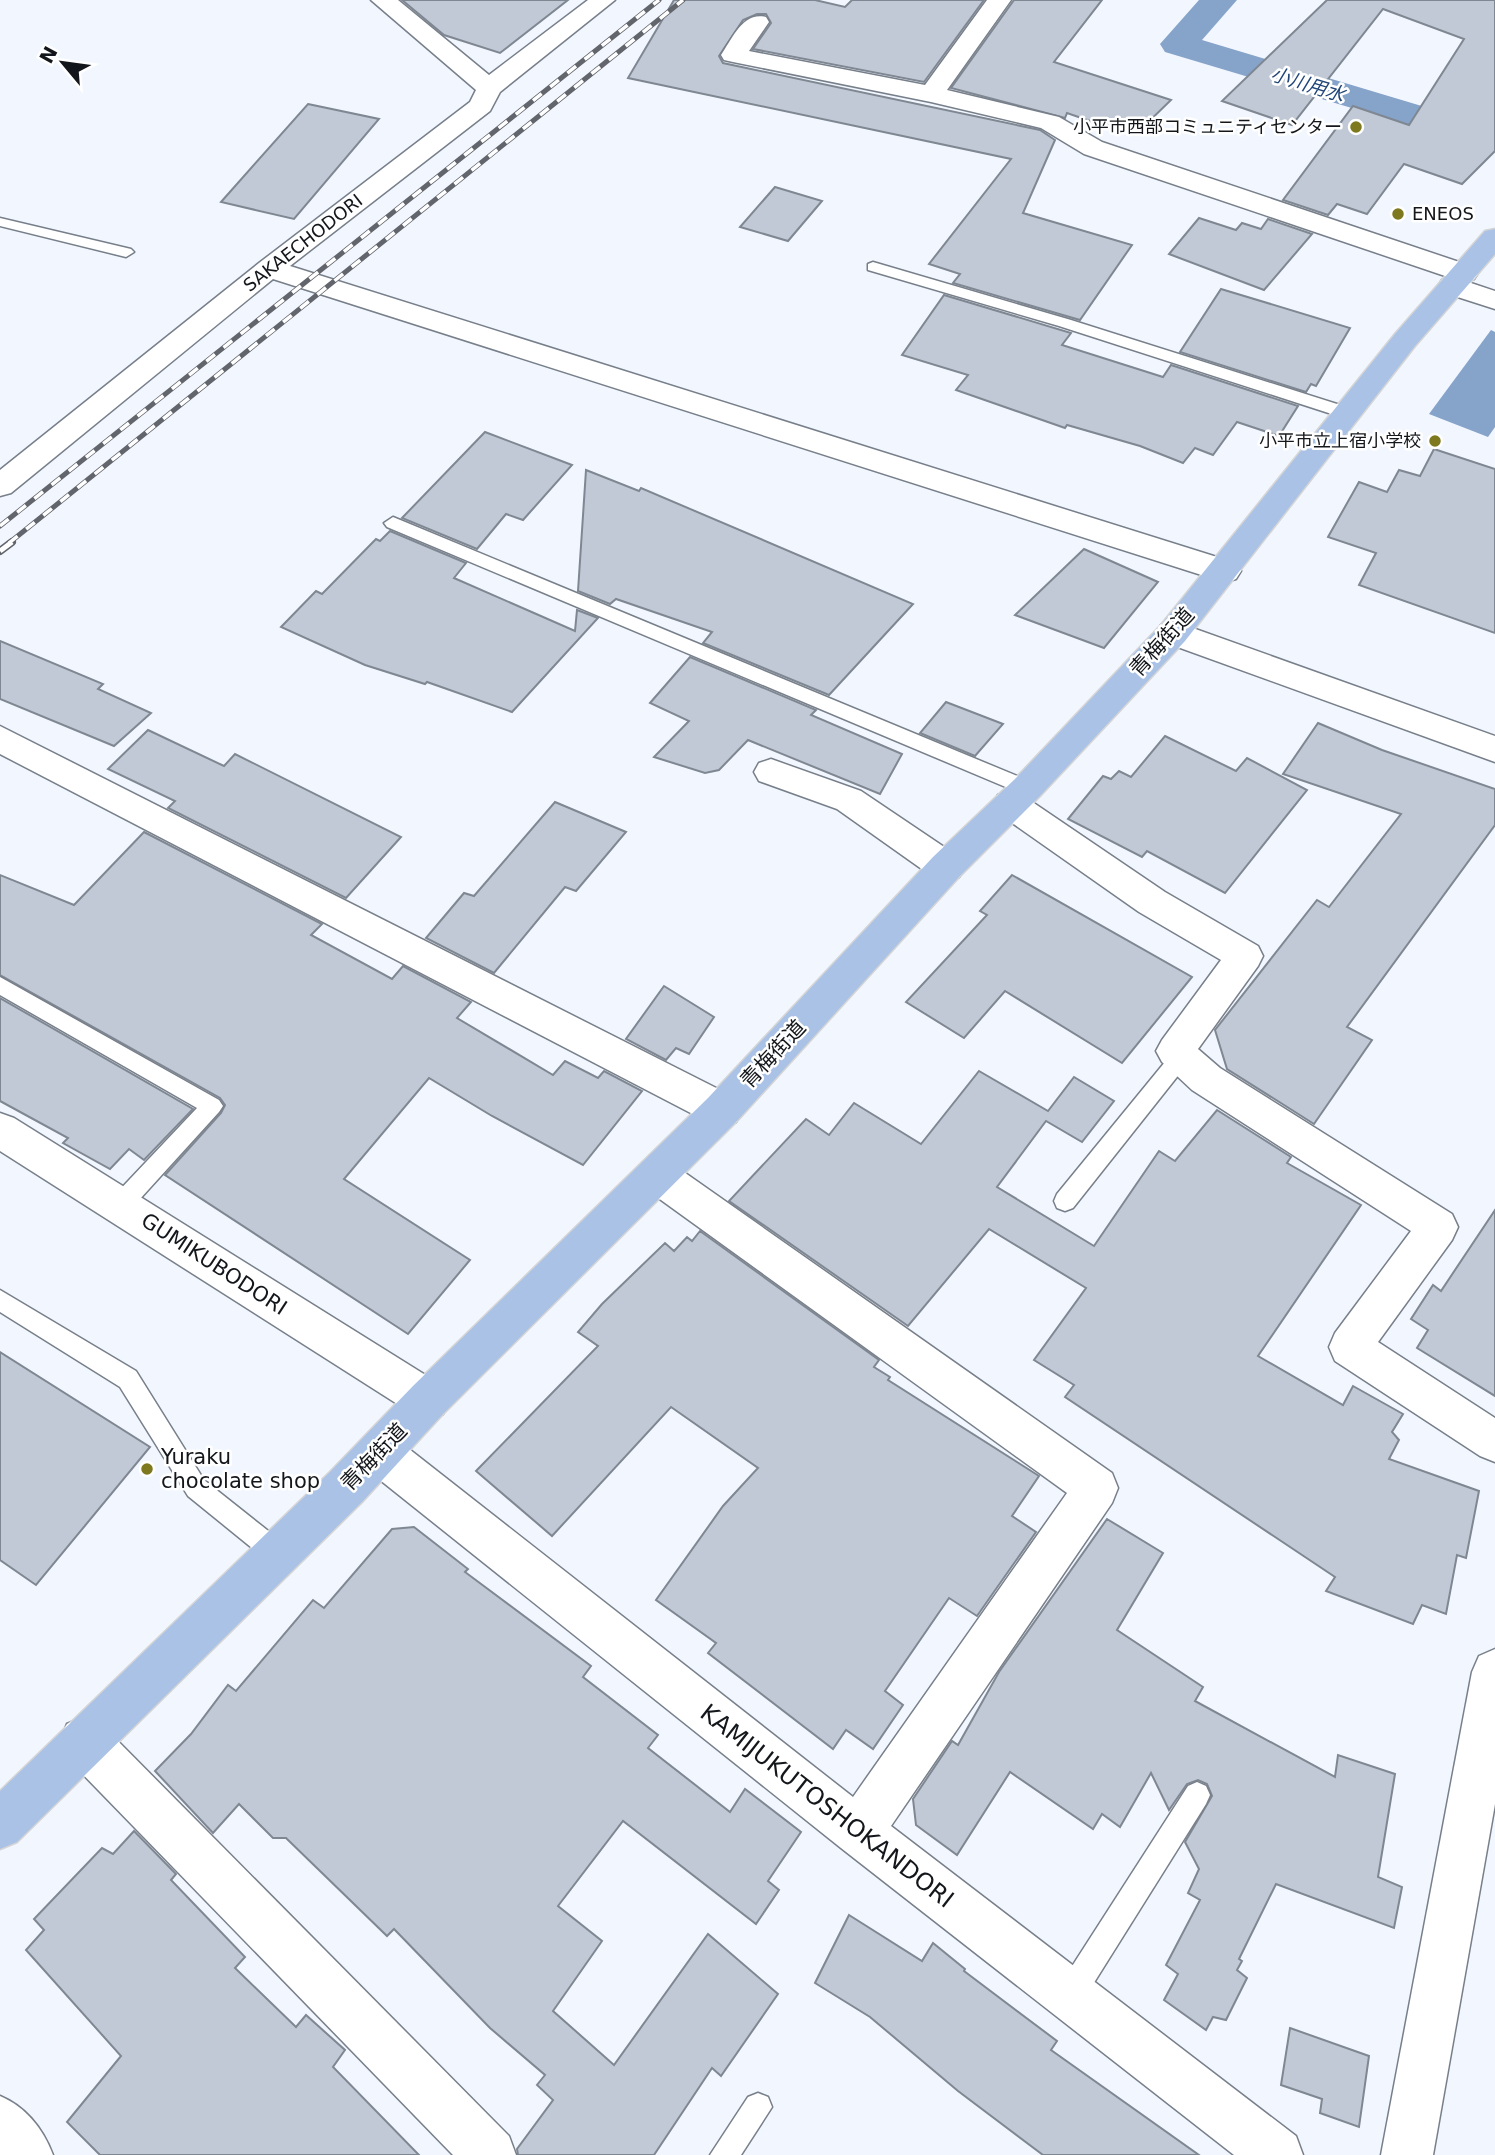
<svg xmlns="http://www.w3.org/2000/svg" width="1495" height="2155" font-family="'DejaVu Sans','Noto Sans JP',sans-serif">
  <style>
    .water { fill: #86a3c9 }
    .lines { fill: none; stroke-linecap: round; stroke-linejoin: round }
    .canal { fill: #86a3c9; fill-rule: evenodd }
    .building { fill: #c0c9d5; stroke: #7f8792; stroke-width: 2 }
    .lane-casing { stroke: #777f8a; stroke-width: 3 }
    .street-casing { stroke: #777f8a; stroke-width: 3 }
    .secondary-casing { stroke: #777f8a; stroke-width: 3 }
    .primary-casing { stroke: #d5d5d6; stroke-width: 3 }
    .lane { fill: #fff; fill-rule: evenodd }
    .street { fill: #fff; fill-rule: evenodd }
    .secondary { fill: #fff; fill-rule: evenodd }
    .primary { fill: #a9c2e6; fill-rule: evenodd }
    .rail-far1-casing { stroke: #62656b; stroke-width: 5 }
    .rail-casing { stroke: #62656b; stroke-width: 8 }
    .rail-far1 { stroke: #fff; stroke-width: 3.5; stroke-dasharray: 11; stroke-linecap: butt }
    .rail { stroke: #fff; stroke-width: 5; stroke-dasharray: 15; stroke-linecap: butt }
    .poi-dot { fill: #7e791f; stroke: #fff; stroke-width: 2.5 }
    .labels { text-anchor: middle; stroke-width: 5; stroke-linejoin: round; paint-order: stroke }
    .far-poi-label { font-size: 18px; fill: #13161a; stroke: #fff; text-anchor: end }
    .far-street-label { font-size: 18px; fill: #13161a; stroke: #fff }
    .far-water-label { font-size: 19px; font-style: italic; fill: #1f4476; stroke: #fff }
    .street-label { font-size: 21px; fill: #13161a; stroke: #fff }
    .poi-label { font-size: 21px; fill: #13161a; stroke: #fff; text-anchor: start }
    .near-street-label { font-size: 24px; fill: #13161a; stroke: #fff }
  </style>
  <rect width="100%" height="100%" fill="#f2f7ff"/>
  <path class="water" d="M1491,330L1495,332V427L1488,437L1429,414Z"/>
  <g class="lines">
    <path class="canal" d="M1199,0H1237L1202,40L1495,128V151L1165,52L1160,44Z"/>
  </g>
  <g class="building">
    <path d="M402,0H568L500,53L444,35Z"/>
    <path d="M674,0H815L845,7L852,0H984L924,82L753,49L771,23L766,14H757L743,20L719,56L723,63L1040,130L1055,140L1023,213L1132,245L1080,320L953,283L960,274L929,264L1011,159L628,78Z"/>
    <path d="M1014,0H1102L1054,62L1171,100L1138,132L1126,128L1122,132L1067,113L1065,118L951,88Z"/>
    <path d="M1327,0H1495V151L1462,184L1404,164L1367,214L1337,204L1328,215L1283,200L1353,106L1409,125L1464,39L1383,9L1292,125L1222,101Z"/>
    <path d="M308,104L379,119L294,219L221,202Z"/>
    <path d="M775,187L822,201L788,241L740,227Z"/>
    <path d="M1199,218L1236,230L1242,223L1261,229L1268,219L1312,234L1264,290L1169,254Z"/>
    <path d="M1221,289L1350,328L1316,386L1311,384L1306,392L1180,352Z"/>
    <path d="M944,295L1071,333L1062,345L1163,377L1171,365L1298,406L1279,436L1237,422L1213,455L1195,448L1183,463L1140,446L1067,425L1065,428L956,390L968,375L902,355Z"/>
    <path d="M485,432L572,465L523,520L506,514L477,549L402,518Z"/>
    <path d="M1434,449L1495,469V633L1359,585L1376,553L1328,537L1359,482L1387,492L1399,470L1420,476Z"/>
    <path d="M586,470L639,491L641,488L913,604L829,695L703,643L712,632L616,599L610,604L578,591Z"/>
    <path d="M390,531L466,563L454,578L534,613L575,631L577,610L598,618L512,712L427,682L425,684L365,665L281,627L316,591L322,594L376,539L380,541Z"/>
    <path d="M1084,549L1158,582L1104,648L1015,615Z"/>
    <path d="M0,641L103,684L98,689L151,713L114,746L0,699Z"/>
    <path d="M690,657L816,710L811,715L902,754L880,794L748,740L719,770L705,773L654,757L689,721L650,703Z"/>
    <path d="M946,702L1003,724L975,756L920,733Z"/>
    <path d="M1318,723L1382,750L1495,789V825L1347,1027L1372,1040L1314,1124L1227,1069L1215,1030L1317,900L1329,907L1401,814L1283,774Z"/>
    <path d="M148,730L224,766L235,754L401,837L346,898L168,808L175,801L108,769Z"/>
    <path d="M1165,736L1236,771L1247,758L1307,790L1225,893L1147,851L1142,857L1068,819L1103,776L1111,779L1119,771L1131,777Z"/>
    <path d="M555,802L626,832L576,891L565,887L494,973L426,938L464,893L474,896Z"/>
    <path d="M144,832L322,924L311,935L392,979L403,966L471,1002L457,1018L553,1075L565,1061L598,1078L604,1071L642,1091L583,1165L492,1116L429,1078L344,1179L470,1260L408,1334L165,1175L221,1113L225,1105L220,1098L0,975V875L74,905Z"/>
    <path d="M1012,875L1192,977L1122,1063L1005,991L964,1038L906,1002L987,915L980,911Z"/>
    <path d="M664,986L714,1017L689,1054L676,1048L666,1060L626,1039Z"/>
    <path d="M0,998L193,1109L144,1160L129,1149L110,1169L63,1143L68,1138L0,1101Z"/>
    <path d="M979,1071L1048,1111L1074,1077L1114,1101L1082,1142L1046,1121L997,1187L1094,1246L1159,1151L1175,1161L1217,1110L1291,1157L1287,1163L1361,1205L1258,1356L1343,1405L1353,1386L1403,1414L1392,1432L1399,1440L1389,1459L1479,1491L1466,1558L1457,1555L1446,1614L1422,1605L1413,1624L1326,1591L1335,1577L1065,1397L1074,1385L1034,1360L1086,1288L989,1229L908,1326L729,1201L806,1119L829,1135L854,1103L921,1144Z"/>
    <path d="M1495,1210V1396L1417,1348L1428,1330L1411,1319L1433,1285L1441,1291Z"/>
    <path d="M700,1231L879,1360L874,1367L890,1377L888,1380L1039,1476L1012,1516L1036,1532L977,1616L949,1598L885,1691L903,1705L873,1749L846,1730L833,1749L708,1653L716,1643L656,1600L723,1506L758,1468L671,1407L552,1536L476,1471L598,1346L578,1332L602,1304L665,1243L674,1251L687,1237L692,1241Z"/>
    <path d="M0,1352L150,1447L36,1585L0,1560Z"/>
    <path d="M1107,1519L1163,1553L1117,1630L1203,1687L1195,1701L1335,1777L1338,1755L1395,1774L1378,1877L1402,1887L1394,1928L1276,1884L1239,1959L1242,1961L1237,1970L1247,1978L1226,2020L1213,2017L1206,2030L1164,2000L1178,1974L1166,1965L1200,1900L1188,1893L1199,1869L1185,1842L1212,1796L1207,1784L1198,1780L1187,1784L1169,1810L1151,1773L1120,1827L1102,1814L1093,1829L1010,1772L957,1855L916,1825L913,1799L952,1741L958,1745L999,1672Z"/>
    <path d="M414,1527L468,1569L465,1572L591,1666L583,1677L658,1735L648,1748L730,1812L745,1789L801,1832L768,1881L779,1890L756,1924L623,1821L558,1906L602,1941L553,2011L614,2065L708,1934L778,1994L721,2076L712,2068L654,2155H518L517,2149L553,2100L537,2085L545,2075L490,2028L394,1929L387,1936L286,1838H273L239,1804L213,1833L155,1771L191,1734L228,1685L236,1691L313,1600L324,1608L392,1529Z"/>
    <path d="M134,1831L176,1874L171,1880L245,1957L235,1968L296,2027L306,2015L345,2050L333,2067L419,2155H100L67,2122L121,2056L26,1950L44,1930L34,1919L102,1848L113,1854Z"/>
    <path d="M849,1915L922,1961L933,1943L965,1969L964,1971L1057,2041L1051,2050L1199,2155H1043L958,2091L870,2017L815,1983Z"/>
    <path d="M1290,2028L1369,2056L1359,2127L1320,2113L1322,2099L1281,2085Z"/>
  </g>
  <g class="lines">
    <defs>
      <g id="lane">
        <path d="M0,218L131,249L134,252L126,257L0,226Z"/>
        <path d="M873,262L1071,320L1356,410L1358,414L1350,419L1344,418L1059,326L868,270V264Z"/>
        <path d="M393,517L1034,783L1036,788L1034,793H1020L387,527L384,523Z"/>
        <path d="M0,977L219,1100L223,1106L219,1112L129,1211L121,1214L113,1211L110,1204L113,1197L197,1108L0,995Z"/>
        <path d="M1181,1048L1188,1051L1191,1057L1188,1063L1073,1208L1065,1211L1057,1208L1054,1201L1057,1194L1174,1051Z"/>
        <path d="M0,1290L136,1371L204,1480L286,1545L289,1553L286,1561L277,1565L268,1561L188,1496L120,1387L0,1312Z"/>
        <path d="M1197,1782L1206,1786L1210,1795L1206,1804L1080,2005L1070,2009L1060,2005L1056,1995L1060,1985L1188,1786Z"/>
        <path d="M758,2093L768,2097L772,2107L741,2155H710L748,2097Z"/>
      </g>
      <g id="street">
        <path d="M371,0H398L489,75L588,0H615L500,92L490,111L290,266L1236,563L1241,571L1236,579L1225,582L1214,579L273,279L11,493L0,496V470L259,263L470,102L476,90Z"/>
        <path d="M987,0H1011L947,90L1059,117L1102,142L1474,267L1478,273L1474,279L1465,281L1495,291V309L1442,292L1438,286L1442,280L1451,278L1084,154L1041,128L931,102L733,62L724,60L721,55C732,39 743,11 766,17L769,22L749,51L925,85Z"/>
        <path d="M0,726L736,1098L741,1110L736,1122L722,1127L708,1122L0,754Z"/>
        <path d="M771,759L861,791L959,857L964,867L959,877L946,881L933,877L837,809L759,781L754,772L759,763Z"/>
        <path d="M1010,791L1022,795L1165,892L1258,946L1263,956L1258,966L1198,1049L1220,1068L1452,1214L1458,1227L1452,1240L1378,1342L1495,1418V1462L1480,1456L1335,1361L1329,1347L1335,1333L1411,1231L1192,1090L1162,1062L1156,1051L1162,1040L1221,960L1139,912L998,813L993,804L998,795Z"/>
        <path d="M0,1113L14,1118L443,1386L449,1400L443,1414L428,1420L413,1414L0,1151Z"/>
        <path d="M657,1158L671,1163L1112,1473L1118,1488L1112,1503L891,1826L1296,2136L1303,2155H1234L841,1848L365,1468L358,1453L365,1438L380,1432L395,1438L853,1797L1067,1493L643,1187L637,1175L643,1163Z"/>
        <path d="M1495,1649V1804L1433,2155H1381L1472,1672L1479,1656Z"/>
        <path d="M84,1717L101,1724L509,2136L516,2155H453L67,1758L60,1741L67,1724Z"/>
        <path d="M0,2096C26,2107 43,2129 53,2155H0Z"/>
      </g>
      <path id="secondary" d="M1173,621L1495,736V762L1161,641L1157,633L1161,625Z"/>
      <path id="primary" d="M1495,229V254L1415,346L1185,641L1039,797L959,877L736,1122L443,1414L362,1502L17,1842L0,1849V1791L330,1472L413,1386L708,1098L933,857L1015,779L1161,625L1395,334L1485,231Z"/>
    </defs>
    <use href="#lane" class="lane-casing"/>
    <use href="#street" class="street-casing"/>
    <use href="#secondary" class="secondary-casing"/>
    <use href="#primary" class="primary-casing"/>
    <use href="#lane" class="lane"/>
    <use href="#street" class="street"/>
    <use href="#secondary" class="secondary"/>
    <use href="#primary" class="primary"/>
    <defs>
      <g id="rail-far1">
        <path d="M0,526L659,0"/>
        <path d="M9,543L683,0"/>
      </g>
      <path id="rail" d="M0,551L12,542"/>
    </defs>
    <use href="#rail-far1" class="rail-far1-casing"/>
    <use href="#rail" class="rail-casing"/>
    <use href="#rail-far1" class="rail-far1"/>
    <use href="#rail" class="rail"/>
  </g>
  <g class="poi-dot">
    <circle cx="1356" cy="127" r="7"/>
    <circle cx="1398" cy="214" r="7"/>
    <circle cx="1435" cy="441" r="7"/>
    <circle cx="147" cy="1469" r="7"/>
  </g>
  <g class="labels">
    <g class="far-poi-label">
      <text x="1342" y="133">小平市西部コミュニティセンター</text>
      <text x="1412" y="220" text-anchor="start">ENEOS</text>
      <text x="1421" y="447">小平市立上宿小学校</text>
    </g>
    <g class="far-street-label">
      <text transform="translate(303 243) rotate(-38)" y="6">SAKAECHODORI</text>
    </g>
    <g class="far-water-label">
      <text transform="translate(1308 84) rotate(17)" y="7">小川用水</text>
    </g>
    <g class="street-label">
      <text transform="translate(1162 642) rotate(-48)" y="7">青梅街道</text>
      <text transform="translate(773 1054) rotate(-47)" y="7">青梅街道</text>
      <text transform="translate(214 1264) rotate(33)" y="7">GUMIKUBODORI</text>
      <text transform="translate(374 1457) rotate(-46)" y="7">青梅街道</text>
    </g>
    <g class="poi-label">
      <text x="161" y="1464">Yuraku<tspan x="161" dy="24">chocolate shop</tspan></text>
    </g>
    <g class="near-street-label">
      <text transform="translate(827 1806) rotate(38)" y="8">KAMIJUKUTOSHOKANDORI</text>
    </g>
  </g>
  <g transform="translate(63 63) rotate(299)" stroke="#ffffff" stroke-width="5" paint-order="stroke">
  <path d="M0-5L12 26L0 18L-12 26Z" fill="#13161a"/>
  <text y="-10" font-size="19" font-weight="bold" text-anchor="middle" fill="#13161a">N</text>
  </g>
</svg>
